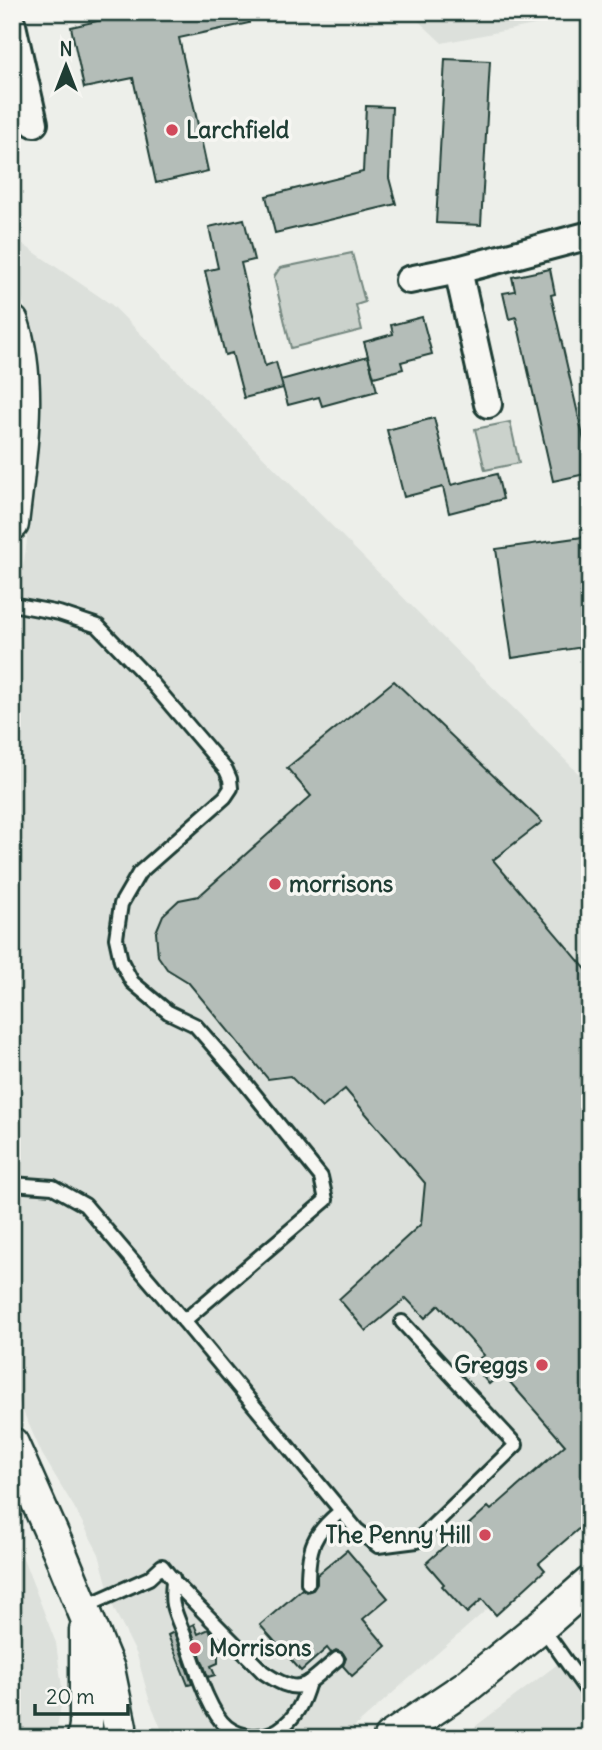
<svg xmlns="http://www.w3.org/2000/svg" width="602" height="1750" font-family="Delius,sans-serif">
  <style>
    .built { fill: #dce0db }
    .green { fill: #cbd2cc; stroke: #758880; stroke-width: 2 }
    .building { fill: #b4bdb8; stroke: #1f3d34; stroke-width: 2 }
    .lines { fill: none; stroke-linecap: round; stroke-linejoin: round }
    .service-casing { stroke: #1f3d34; stroke-width: 18 }
    .minor-casing { stroke: #1f3d34; stroke-width: 32 }
    .tertiary-casing { stroke: #1f3d34; stroke-width: 37 }
    .service { stroke: #f6f6f2; stroke-width: 12 }
    .minor { stroke: #f6f6f2; stroke-width: 26 }
    .tertiary { stroke: #f6f6f2; stroke-width: 32 }
    .poi-dot { fill: #d1495b; stroke: #f6f6f2; stroke-width: 2.5 }
    .labels { text-anchor: middle; stroke-width: 7; stroke-linejoin: round; paint-order: stroke }
    .poi-label { font-size: 23px; font-weight: bold; fill: #1f3d34; stroke: #f6f6f2; text-anchor: start }
  </style>
  <rect width="100%" height="100%" fill="#edefea"/>
  <filter id="ink" filterUnits="userSpaceOnUse"><feTurbulence type="fractalNoise" baseFrequency=".0143" numOctaves="2"/><feDisplacementMap in="SourceGraphic" scale="14" xChannelSelector="R" yChannelSelector="G"/><feConvolveMatrix kernelMatrix="1 2 1 2 8 2 1 2 1" color-interpolation-filters="sRGB"/></filter>
  <g filter="url(#ink)">
    <g class="built">
      <path d="M409,12H590V14L442,43Z"/>
      <path d="M12,237L112,305L590,785V1518L342,1738H165L149,1699L137,1655L114,1609L99,1554L74,1507L42,1454L17,1398L12,1382V639L26,548L39,421L38,371L31,327L12,266Z"/>
      <path d="M12,1537L21,1553L56,1643L63,1695L55,1738H12Z"/>
      <path d="M567,1657L590,1683V1738H460Z"/>
    </g>
    <g class="green">
      <path d="M352,253L365,302L356,305L362,330L291,348L274,277L280,268Z"/>
      <path d="M510,422L519,463L485,470L475,429Z"/>
    </g>
    <g class="building">
      <path d="M118,12H248L249,23L179,38L208,171L156,183L133,78L84,88L71,27L119,16Z"/>
      <path d="M445,59L490,61L481,225L436,223Z"/>
      <path d="M366,106L392,107L389,178L396,204L275,233L266,196L363,172Z"/>
      <path d="M244,219L254,260L241,263L265,366L276,362L281,380L368,356L377,391L322,406L319,397L288,405L281,381L283,388L244,398L232,353L225,355L205,271L218,268L209,227Z"/>
      <path d="M550,269L555,294L551,295L590,467V473L553,481L516,317L509,319L503,293L515,291L512,277Z"/>
      <path d="M422,317L432,354L401,362L403,369L374,377L364,342L393,334L391,325Z"/>
      <path d="M434,418L451,485L497,474L503,499L449,513L443,487L404,497L387,430Z"/>
      <path d="M590,536V646L512,658L496,549Z"/>
      <path d="M394,681L542,822L493,860L590,974V1519L539,1563L545,1570L496,1615L482,1599L467,1613L442,1586L444,1584L426,1563L488,1507L491,1510L565,1445L502,1373L489,1384L472,1364L484,1355L439,1305L425,1318L406,1298L366,1331L339,1299L421,1224L425,1183L345,1089L322,1108L290,1076L268,1079L188,982L167,969L158,956L156,932L163,915L179,900L199,896L311,796L287,768Z"/>
      <path d="M347,1550L388,1598L363,1619L386,1646L352,1676L343,1666L346,1658L343,1653L336,1650L331,1653L327,1648L301,1671L260,1625L302,1589L307,1592L313,1590L317,1584V1575Z"/>
      <path d="M194,1624L198,1634L209,1629L218,1653V1663L211,1666L215,1675L208,1677L190,1626Z"/>
      <path d="M174,1632L192,1684L188,1685L168,1635Z"/>
    </g>
    <g class="lines">
      <defs>
        <g id="service">
          <path d="M12,604L59,613L98,626L146,676L226,770L230,779L231,788L225,797L139,873L121,904L116,938L121,961L132,982L168,1012L195,1025L242,1079L321,1177L326,1200L184,1321"/>
          <path d="M12,1184L53,1187L85,1205L184,1321L357,1530L378,1546L417,1541L516,1445L402,1322"/>
          <path d="M173,1578C173,1587 171,1597 173,1605C176,1617 182,1629 186,1640C195,1664 208,1712 227,1727C241,1738 263,1739 278,1730C296,1718 303,1703 309,1682"/>
          <path d="M308,1583C308,1548 313,1533 341,1511"/>
          <path d="M82,1608L149,1578L162,1566L177,1585L263,1672C301,1698 305,1686 337,1659"/>
          <path d="M541,1626L590,1695"/>
        </g>
        <g id="minor">
          <path d="M12,25L34,123"/>
          <path d="M458,270L488,404"/>
          <path d="M409,280L458,270L590,235"/>
        </g>
        <g id="tertiary">
          <path d="M12,322C33,385 19,460 12,524"/>
          <path d="M12,1444L59,1550L108,1669L120,1727L118,1738"/>
          <path d="M84,1738L86,1725V1630"/>
          <path d="M390,1738L466,1687L541,1626L590,1583"/>
        </g>
      </defs>
      <use href="#service" class="service-casing"/>
      <use href="#minor" class="minor-casing"/>
      <use href="#tertiary" class="tertiary-casing"/>
      <use href="#service" class="service"/>
      <use href="#minor" class="minor"/>
      <use href="#tertiary" class="tertiary"/>
    </g>
  </g>
  <g class="poi-dot">
    <circle cx="172" cy="130" r="7"/>
    <circle cx="275" cy="884" r="7"/>
    <circle cx="542" cy="1365" r="7"/>
    <circle cx="485" cy="1535" r="7"/>
    <circle cx="195" cy="1648" r="7"/>
  </g>
  <g class="labels">
    <g class="poi-label">
      <text x="186" y="138">Larchfield</text>
      <text x="289" y="892">morrisons</text>
      <text x="528" y="1373" text-anchor="end">Greggs</text>
      <text x="471" y="1543" text-anchor="end">The Penny Hill</text>
      <text x="209" y="1656">Morrisons</text>
    </g>
  </g>
  <rect width="602" height="1750" fill="none" stroke="#f6f6f2" stroke-width="42"/>
  <rect x="21" y="21" width="560" height="1708" fill="none" stroke="#1f3d34" stroke-width="2.5" filter="url(#ink)"/>
  <g transform="translate(66 66)" stroke="#f6f6f2" stroke-width="5" paint-order="stroke">
  <path d="M0-5L12 26L0 18L-12 26Z" fill="#1f3d34"/>
  <text y="-10" font-size="19" font-weight="bold" text-anchor="middle" fill="#1f3d34">N</text>
  </g>
  <path d="M35 1704v10h93v-10" fill="none" stroke="#1f3d34" stroke-width="3.5"/>
  <text x="46" y="1704" font-size="21" fill="#1f3d34" stroke="#f6f6f2" stroke-width="5" paint-order="stroke">20 m</text>
</svg>
